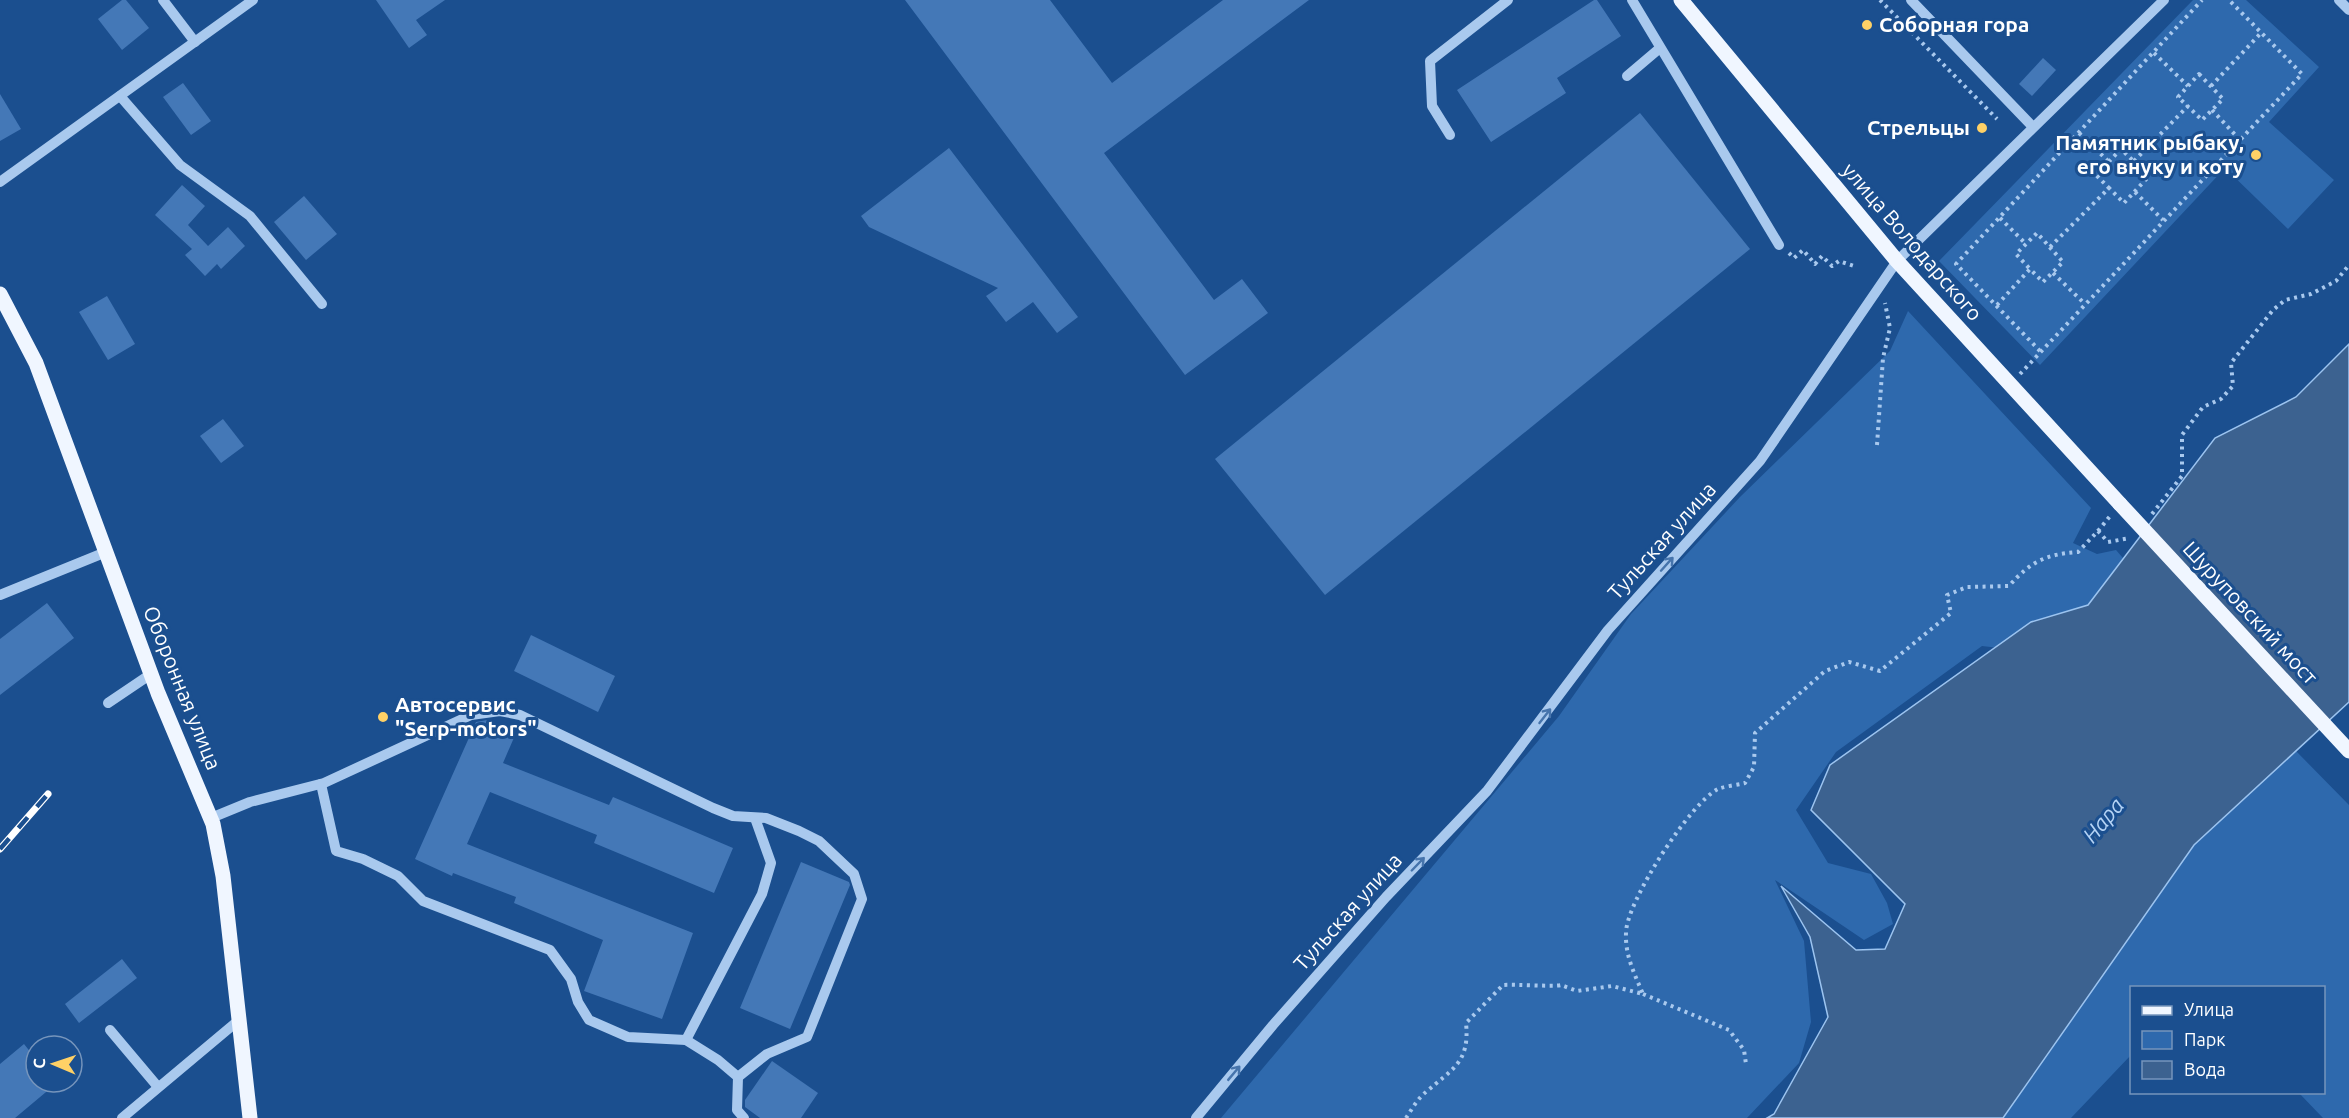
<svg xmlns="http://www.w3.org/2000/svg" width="2349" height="1118" font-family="Ubuntu,sans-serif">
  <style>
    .green { fill: #2e69ad }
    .water { fill: #3c6290; stroke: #9cc4f0; stroke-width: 1.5 }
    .building { fill: #4478b7 }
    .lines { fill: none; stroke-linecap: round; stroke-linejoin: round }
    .path { stroke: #a9c9ee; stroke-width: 4; stroke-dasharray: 3 4.5; stroke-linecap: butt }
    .minor { stroke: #a9c9ee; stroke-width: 10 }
    .major { stroke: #f0f6ff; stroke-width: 15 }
    .rail-casing { stroke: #fff; stroke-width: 7 }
    .rail { stroke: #1b4f8f; stroke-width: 4.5; stroke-dasharray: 14; stroke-linecap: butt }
    .major-bridge { stroke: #f0f6ff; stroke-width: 15 }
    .oneway { stroke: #4674ac }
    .poi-dot { fill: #ffd166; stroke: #1b4f8f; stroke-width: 2 }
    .labels { text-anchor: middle; stroke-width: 6; stroke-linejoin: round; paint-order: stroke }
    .poi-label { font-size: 21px; font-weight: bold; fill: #fff; stroke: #1b4f8f; text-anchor: start }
    .street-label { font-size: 21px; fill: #fff; stroke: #1b4f8f }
    .water-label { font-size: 22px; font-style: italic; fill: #b5d3f5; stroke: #1b4f8f }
  </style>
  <rect width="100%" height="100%" fill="#1b4f8f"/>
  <g class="green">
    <path d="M2193,0H2246L2319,67L2269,122L2334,180L2288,229L2225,168L2040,365L1939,261Z"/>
    <path d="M1908,311L2091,508L2073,543L2097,554L2116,550L2153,593L2043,653L1982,646L1836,752L1796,810L1828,863L1871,874L1887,903L1893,924L1864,940L1775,880L1804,941L1811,1022L1799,1063L1747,1118H1221L1559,716L1631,614L1740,497L1890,351Z"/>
    <path d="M2296,751L2349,805V1118H2323L2299,1093L2324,1092V988H2132L2131,1055L2071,1118H2003L2194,845Z"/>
  </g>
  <path class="water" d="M2349,344V702L2194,845L2003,1118H1767L1774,1114L1828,1017L1810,937L1781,886L1856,950L1885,949L1905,904L1811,810L1830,765L2031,622L2088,605L2215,438L2296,397Z"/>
  <g class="building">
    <path d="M122,0H126L149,28L122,50L98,19Z"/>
    <path d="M376,0H445L416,20L427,35L409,48Z"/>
    <path d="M905,0H1050L1112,83L1223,0H1309L1104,153L1214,300L1242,279L1268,313L1185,375Z"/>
    <path d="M1594,0H1597L1621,36L1557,78L1566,93L1491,142L1457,90Z"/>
    <path d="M2043,58L2056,70L2032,96L2019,84Z"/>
    <path d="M183,83L211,121L191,135L163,97Z"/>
    <path d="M0,94L21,129L0,141Z"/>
    <path d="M1640,113L1750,249L1325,595L1215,459Z"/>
    <path d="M949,148L1078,317L1057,333L1033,302L1006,322L986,296L998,288L869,227L861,216Z"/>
    <path d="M182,185L205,206L188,225L208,246L228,227L245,246L221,269L217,264L205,276L185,255L192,249L155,215Z"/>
    <path d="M304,196L337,234L306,260L274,222Z"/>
    <path d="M107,296L135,344L108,360L79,312Z"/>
    <path d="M223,419L244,446L221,463L200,436Z"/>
    <path d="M47,603L74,638L0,695V639Z"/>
    <path d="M531,635L615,676L598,712L514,671Z"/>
    <path d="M487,720L516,733L503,763L609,805L613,797L733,848L714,893L594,843L597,835L490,792L467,844L693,933L662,1019L584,991L603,940L514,903L516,897L453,873L452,876L415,859L476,722Z"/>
    <path d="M801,862L849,882L850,885L790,1029L740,1008Z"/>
    <path d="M122,959L137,978L79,1023L65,1004Z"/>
    <path d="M24,1044L36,1059V1082H58L15,1118H0V1064Z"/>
    <path d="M772,1061L818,1093L801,1118H760L745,1107V1100Z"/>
  </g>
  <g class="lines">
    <g class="path">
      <path d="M1880,0L1997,119"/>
      <path d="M2154,53L2188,86"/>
      <path d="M2199,74L2223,99L2202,120L2178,97Z"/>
      <path d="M2211,86L2261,33"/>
      <path d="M2212,110L2240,140"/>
      <path d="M2079,133L2108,161"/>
      <path d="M2134,161L2188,106"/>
      <path d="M2135,192L2163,220"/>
      <path d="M2000,218L2026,244"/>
      <path d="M2050,247L2109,188L2124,203L2149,176L2121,149L2096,175L2109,188"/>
      <path d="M1789,253L1794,258L1803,250L1815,264L1822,256L1832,266L1839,261L1854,266"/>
      <path d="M2053,273L2085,304"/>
      <path d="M1997,305L2030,269L2043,282L2063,262L2037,233L2016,254L2030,269"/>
      <path d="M2040,351L1956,264L2202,0"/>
      <path d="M2020,374L2302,74L2229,0"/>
      <path d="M1877,445L1883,358L1890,328L1885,303"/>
      <path d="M2152,514L2182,476V435L2203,407L2221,399L2233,386L2231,363L2273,310L2285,300L2311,294L2336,281L2349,265"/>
      <path d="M2098,531L2111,515"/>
      <path d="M1643,994L1729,1030L1744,1050L1746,1064"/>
      <path d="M1406,1118C1412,1109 1418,1098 1426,1092C1452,1069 1470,1063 1466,1023L1503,985C1515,984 1555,987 1561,985L1577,991L1612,986L1643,994C1634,973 1625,955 1626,933C1626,902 1691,802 1718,789C1726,786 1737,785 1745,783L1754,767L1755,733L1825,671L1849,662L1880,671L1951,613L1947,595L1967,587L2009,586C2030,562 2046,554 2078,552L2098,531L2108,542L2130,538"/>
    </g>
    <g class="minor">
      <path d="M163,0L195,42"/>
      <path d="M1632,0L1779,245"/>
      <path d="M1911,0L2033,127"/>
      <path d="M2339,0L2349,10"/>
      <path d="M1627,76L1660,48"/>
      <path d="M120,96L180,165L250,216L322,304"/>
      <path d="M1450,135L1432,106L1430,61L1508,0"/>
      <path d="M0,182L253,0"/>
      <path d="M0,595L106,552"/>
      <path d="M108,703L151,674"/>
      <path d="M321,784L336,851L363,859L398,876L423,901L550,950L571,979L578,1002L589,1020L628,1037L686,1040L718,1060L738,1077L737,1110L744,1118"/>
      <path d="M211,818L250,802L324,783L471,715L500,711L520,715L713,808L733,816L766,818L799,831L819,841L854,874L862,899L807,1037L767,1054L738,1077"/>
      <path d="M110,1030L158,1087"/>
      <path d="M686,1040L762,894L771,863L755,818"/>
      <path d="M122,1118L239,1020"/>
      <path d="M1196,1118L1273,1025L1386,897L1487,791L1608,630L1760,461L1897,261L2164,0"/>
    </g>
    <g class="major">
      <path d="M1681,0L1897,261L2120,504"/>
      <path d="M0,294L36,363L158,693L213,824L223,876L250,1118"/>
    </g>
    <defs>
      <path id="rail" d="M0,849L48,794"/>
    </defs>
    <use href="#rail" class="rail-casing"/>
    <use href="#rail" class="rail"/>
    <path class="major-bridge" d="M2120,504L2349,751"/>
  </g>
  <defs><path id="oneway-shaft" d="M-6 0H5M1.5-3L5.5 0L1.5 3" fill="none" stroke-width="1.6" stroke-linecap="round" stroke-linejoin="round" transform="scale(1.5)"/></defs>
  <g class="oneway">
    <use href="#oneway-shaft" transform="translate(1667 564) rotate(-48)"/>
    <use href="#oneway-shaft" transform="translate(1545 716) rotate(-52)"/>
    <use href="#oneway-shaft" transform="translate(1418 864) rotate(-46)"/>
    <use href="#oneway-shaft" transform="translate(1234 1073) rotate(-50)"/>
  </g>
  <g class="poi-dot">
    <circle cx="1867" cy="25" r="6"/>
    <circle cx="1982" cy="128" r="6"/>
    <circle cx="2256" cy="155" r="6"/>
    <circle cx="383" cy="717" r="6"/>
  </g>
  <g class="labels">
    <g class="poi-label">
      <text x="1879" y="32">Соборная гора</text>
      <text x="1970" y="135" text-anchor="end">Стрельцы</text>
      <text x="2244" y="150" text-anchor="end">Памятник рыбаку,<tspan x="2244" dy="24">его внуку и коту</tspan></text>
      <text x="395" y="712">Автосервис<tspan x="395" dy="24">"Serp-motors"</tspan></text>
    </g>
    <g class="street-label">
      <text transform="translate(1912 242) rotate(49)" y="7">улица Володарского</text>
      <text transform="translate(1662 541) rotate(-48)" y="7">Тульская улица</text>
      <text transform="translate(2250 613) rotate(47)" y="7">Шуруповский мост</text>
      <text transform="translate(182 688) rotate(68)" y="7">Оборонная улица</text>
      <text transform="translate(1348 912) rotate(-48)" y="7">Тульская улица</text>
    </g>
    <g class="water-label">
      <text transform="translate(2103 820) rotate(-50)" y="8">Нара</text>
    </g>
  </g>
  <rect x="2130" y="986" width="195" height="108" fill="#1b4f8f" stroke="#7695bc" stroke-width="1.5"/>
  <rect x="2142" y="1006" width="30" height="9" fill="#f0f6ff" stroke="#7695bc" stroke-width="1.5"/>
  <text x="2184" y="1016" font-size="18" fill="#ffffff">Улица</text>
  <rect x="2142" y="1031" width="30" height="18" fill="#2e69ad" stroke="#7695bc" stroke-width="1.5"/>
  <text x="2184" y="1046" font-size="18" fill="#ffffff">Парк</text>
  <rect x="2142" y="1061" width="30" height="18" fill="#3c6290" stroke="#7695bc" stroke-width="1.5"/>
  <text x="2184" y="1076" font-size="18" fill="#ffffff">Вода</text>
  <g transform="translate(54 1064) rotate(272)"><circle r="28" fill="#1b4f8f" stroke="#7695bc" stroke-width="1.5"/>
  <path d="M0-4.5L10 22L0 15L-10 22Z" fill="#ffd166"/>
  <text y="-9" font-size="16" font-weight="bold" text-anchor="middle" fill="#ffffff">С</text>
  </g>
</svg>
